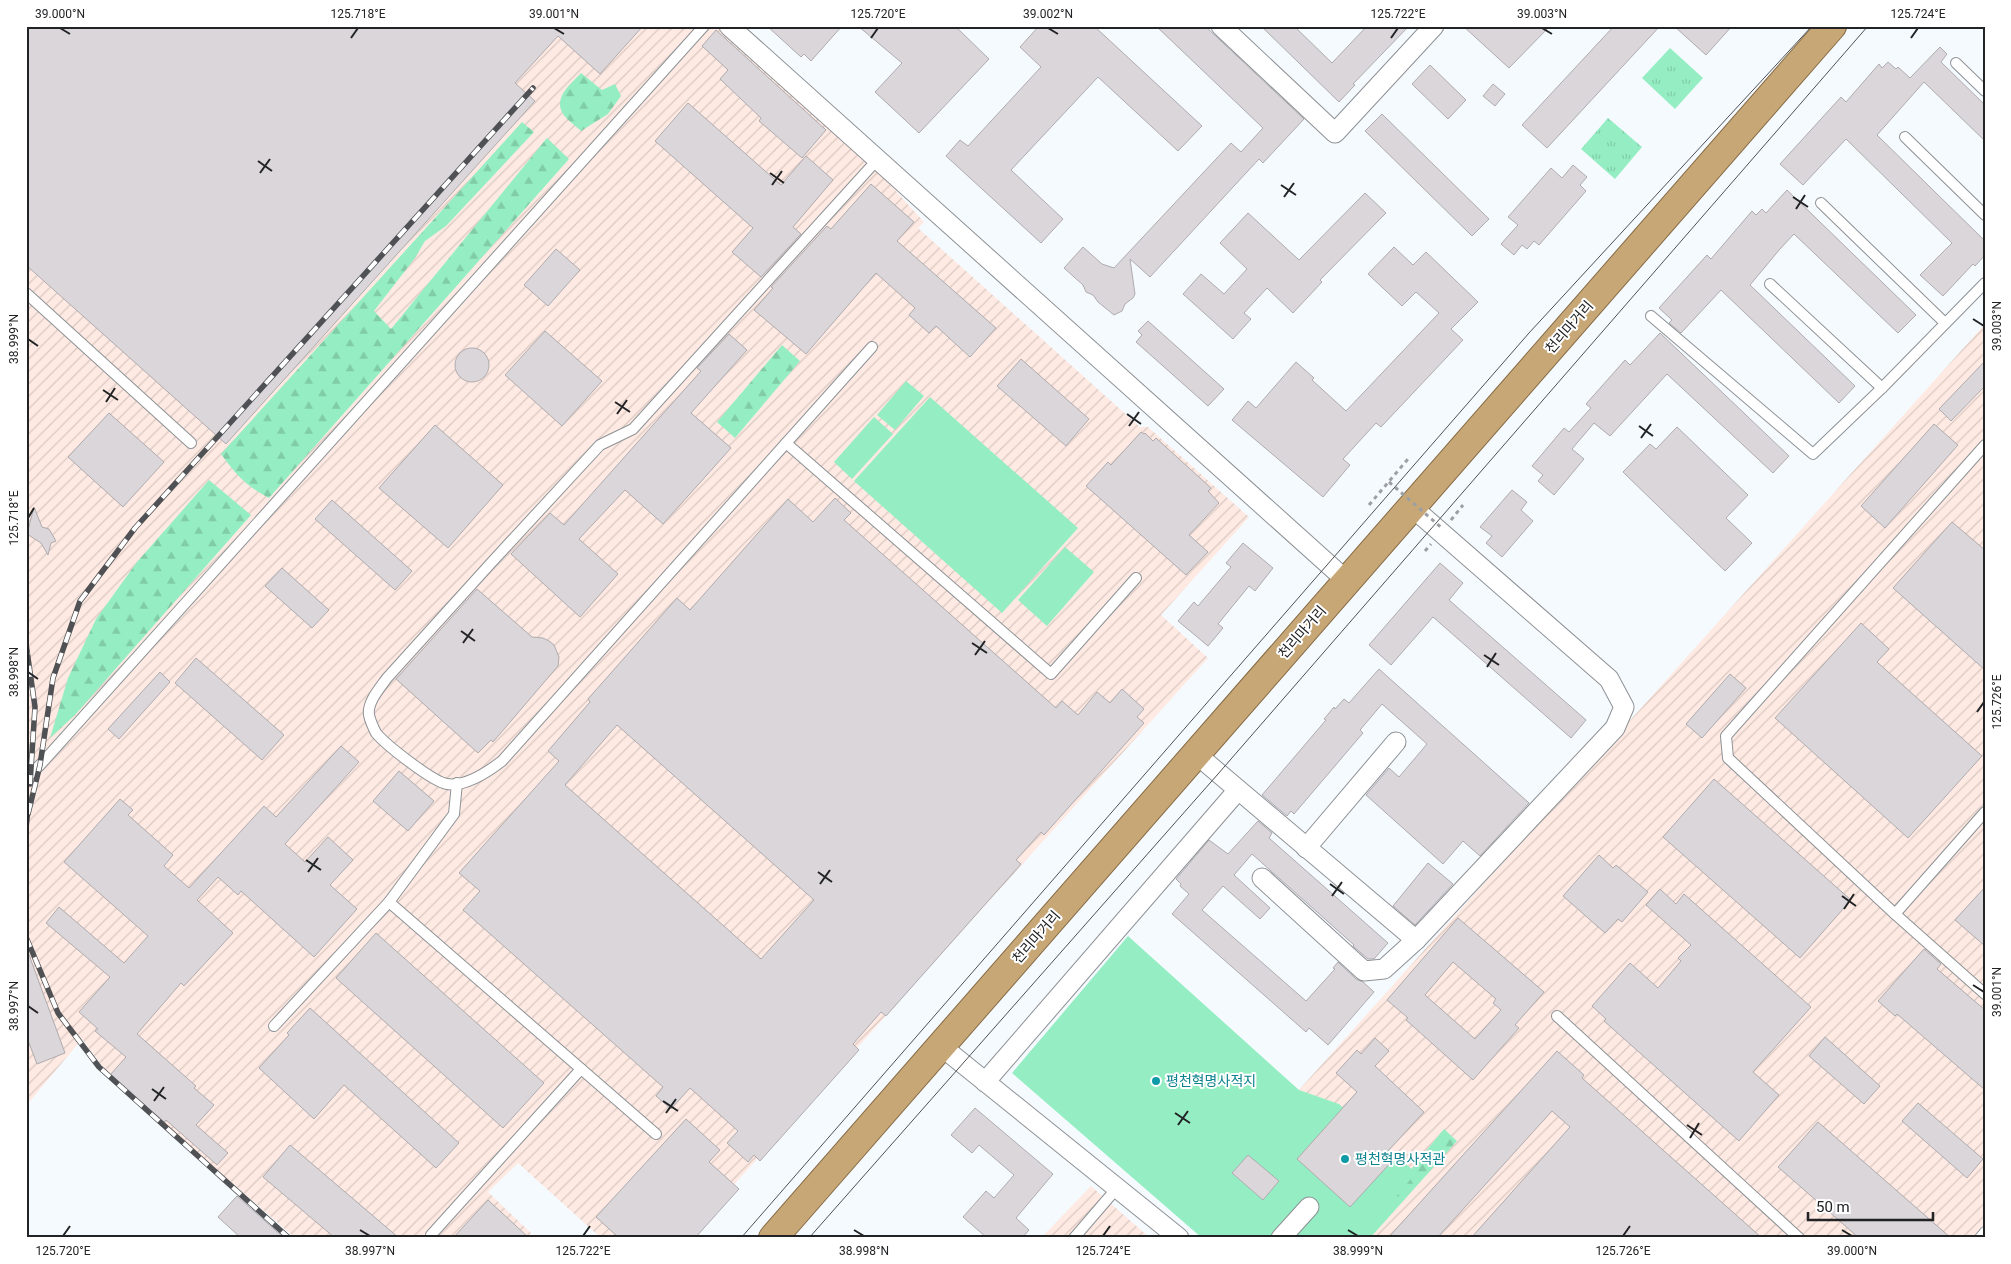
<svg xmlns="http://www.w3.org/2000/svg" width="2011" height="1264" font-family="Roboto,'Noto Sans KR',sans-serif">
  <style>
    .industrial { fill: url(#industrial-furrows) }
    .grass { fill: url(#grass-tufts) }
    .forest { fill: url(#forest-firs) }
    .park { fill: #95eec3 }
    .building { fill: #dad6da; stroke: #afabaf; fill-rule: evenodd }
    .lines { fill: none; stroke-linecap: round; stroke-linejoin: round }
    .service-casing { stroke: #8d9195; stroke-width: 12 }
    .minor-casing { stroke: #8d9195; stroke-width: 21 }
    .trunk-casing { stroke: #856a44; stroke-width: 30 }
    .path { stroke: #9c9fa3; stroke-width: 3; stroke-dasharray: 4 4; stroke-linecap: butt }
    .service { stroke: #fff; stroke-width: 10 }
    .minor { stroke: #fff; stroke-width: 19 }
    .trunk { stroke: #c8a776; stroke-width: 28 }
    .tram { stroke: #4f5154; stroke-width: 1 }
    .rail-casing { stroke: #4f5154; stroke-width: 5.5 }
    .rail { stroke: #fff; stroke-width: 4; stroke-dasharray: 11; stroke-linecap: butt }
    .path-bridge { stroke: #9c9fa3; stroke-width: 3; stroke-dasharray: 4 4; stroke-linecap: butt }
    .ticks { fill: none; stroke: #222325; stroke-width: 2 }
    .culture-dot { fill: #0f9aa8; stroke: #fff; stroke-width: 2 }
    .labels { text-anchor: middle; stroke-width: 4; stroke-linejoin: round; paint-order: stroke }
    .street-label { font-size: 14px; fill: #222325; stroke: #fff }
    .culture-label { font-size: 14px; fill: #0d838f; stroke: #fff; text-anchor: start }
    .neatline { fill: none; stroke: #222325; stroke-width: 2 }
    .ticks-label { font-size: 12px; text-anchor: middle; fill: #222325 }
  </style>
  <defs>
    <pattern id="industrial-furrows" width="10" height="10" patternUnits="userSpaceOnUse" patternTransform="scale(1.25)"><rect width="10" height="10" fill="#feeae2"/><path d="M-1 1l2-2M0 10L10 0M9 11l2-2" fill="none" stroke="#d9c8c2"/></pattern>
    <pattern id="grass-tufts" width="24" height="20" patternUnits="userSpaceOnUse" patternTransform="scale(1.25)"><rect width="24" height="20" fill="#95eec3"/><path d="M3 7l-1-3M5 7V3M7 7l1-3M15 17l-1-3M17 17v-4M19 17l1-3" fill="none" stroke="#80cca7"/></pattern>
    <pattern id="forest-firs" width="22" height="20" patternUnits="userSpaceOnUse" patternTransform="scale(1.25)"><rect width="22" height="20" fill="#95eec3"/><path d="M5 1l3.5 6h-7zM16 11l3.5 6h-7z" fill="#80cca7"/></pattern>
  </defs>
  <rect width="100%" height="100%" fill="#f5fafe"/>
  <g class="industrial">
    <path d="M26,26H699L706,32L713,26H720L857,148L924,222L918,228L1140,427H1148L1249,517L1161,615L1208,658L686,1238H601L518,1163L488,1192L531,1233L528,1238H295L108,1074L82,1039L26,1106Z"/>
    <path d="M1985,324V1238H1361L1299,1090Z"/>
    <path d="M1091,1186L1150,1238H1041Z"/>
  </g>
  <g class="grass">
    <path d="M1670,48L1703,78L1675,109L1642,78Z"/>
    <path d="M1608,118L1642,147L1615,179L1581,149Z"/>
  </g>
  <g class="forest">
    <path d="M581,73L602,90L615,84L621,96L608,114L581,131C576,126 567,120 563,114C553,97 571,84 581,73Z"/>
    <path d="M522,122L534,132L446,226L425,241L415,258L374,311L391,329L547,138L569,159L269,498C246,486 236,475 221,454Z"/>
    <path d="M782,345L800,361L735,438L717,422Z"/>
    <path d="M209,480L251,515L75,715L50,738L68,678L96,619L137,562Z"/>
    <path d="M1444,1129L1457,1141L1370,1238H1335L1408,1173Z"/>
  </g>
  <g class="park">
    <path d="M906,381L924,396L895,430L877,415Z"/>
    <path d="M930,397L1078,528L1002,613L854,481Z"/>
    <path d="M874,417L893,434L852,479L834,462Z"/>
    <path d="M1065,547L1094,572L1047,626L1018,600Z"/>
    <path d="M1128,936L1299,1090L1339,1104L1416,1173L1361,1238H1202L1012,1073Z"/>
  </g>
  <g class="building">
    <path d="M26,26H643L600,74L558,36L515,83L535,101L226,444L26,265Z"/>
    <path d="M767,26H842L811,61L804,54L801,57Z"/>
    <path d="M858,26H955L989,59L919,133L875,92L902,63Z"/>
    <path d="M1039,26H1094L1202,126L1178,151L1098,77L1011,170L1063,219L1041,243L946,156L960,140L968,146L1041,67L1020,47Z"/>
    <path d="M1156,26H1205L1304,119L1263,163L1259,159L1150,277L1130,259L1135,294L1133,298L1125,304L1122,311L1114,315L1098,302L1093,295L1086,292L1083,285L1064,268L1083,247L1102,264L1114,268L1231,143L1241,152L1263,128Z"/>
    <path d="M1261,26H1294L1332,63L1367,26H1409L1353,84L1355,85L1339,102Z"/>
    <path d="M1463,26H1550L1509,68Z"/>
    <path d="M1614,26H1660L1547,148L1522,125Z"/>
    <path d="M1674,26H1732L1706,55Z"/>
    <path d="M716,30L826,130L802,158L759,121L761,118L720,79L728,70L702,46Z"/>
    <path d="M1940,47L1947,54L1941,62L1985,105V141L1924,82L1877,135L1985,241V255L1975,266L1973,264L1943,296L1920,275L1952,243L1846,139L1803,185L1780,164L1841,97L1846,102L1879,64L1882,68L1888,62L1896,69L1898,67L1910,78Z"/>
    <path d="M1430,65L1466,100L1448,119L1412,84Z"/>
    <path d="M1493,84L1505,94L1495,106L1483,96Z"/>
    <path d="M688,103L781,185L806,156L833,180L793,227L801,234L761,277L732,252L753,228L655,141Z"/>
    <path d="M1382,114L1489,219L1472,236L1365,131Z"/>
    <path d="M1573,165L1587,177L1580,185L1586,191L1539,245L1534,241L1527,249L1522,245L1514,255L1501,244L1518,225L1508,217L1551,168L1562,178Z"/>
    <path d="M871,184L914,222L897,241L996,328L970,357L936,326L929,333L909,315L915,308L876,273L806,354L754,310L773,288L771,287L827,226L831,229Z"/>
    <path d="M1787,190L1916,315L1898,333L1794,234L1780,249L1750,285L1855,386L1839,403L1721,290L1681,333L1669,323L1672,320L1659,308L1707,255L1711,259L1752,211L1756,215L1762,209L1766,213Z"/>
    <path d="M1365,193L1386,213L1320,280L1322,282L1293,313L1267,288L1244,313L1251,319L1233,339L1183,294L1201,274L1224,294L1247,269L1220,243L1248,213L1299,260Z"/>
    <path d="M1394,247L1413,265L1426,252L1478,302L1451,329L1463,340L1381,427L1376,423L1343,459L1350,465L1323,497L1232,420L1248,401L1256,408L1296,362L1314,378L1312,380L1346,411L1439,313L1416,292L1402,306L1368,274Z"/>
    <path d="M556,249L580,270L548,306L524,285Z"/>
    <path d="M1148,321L1224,389L1208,406L1136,342L1142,335L1138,331Z"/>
    <path d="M545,331L602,381L562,426L505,375Z"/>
    <path d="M1660,333L1789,456L1773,473L1667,374L1610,436L1594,423L1572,449L1584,459L1554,495L1538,481L1543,475L1532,466L1564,428L1569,432L1591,408L1586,404L1625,360L1630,365Z"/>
    <path d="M729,334L747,350L691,413L731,448L663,524L625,490L579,539L618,574L580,617L511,554L550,513L564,525L701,371L697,368Z"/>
    <circle cx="472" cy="365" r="17"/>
    <path d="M1021,359L1089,419L1066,446L997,386Z"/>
    <path d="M1985,361V386L1951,421L1939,409Z"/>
    <path d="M109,413L164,462L123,507L68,457Z"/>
    <path d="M1934,424L1958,445L1885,528L1861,506Z"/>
    <path d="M435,425L503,485L448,548L379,488Z"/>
    <path d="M1677,427L1748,495L1726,518L1752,543L1725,571L1623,472L1650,444L1656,449Z"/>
    <path d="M1141,432L1144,434L1145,433L1153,441L1156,438L1211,488L1208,491L1219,503L1189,535L1208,552L1186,575L1086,486L1108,462L1111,465Z"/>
    <path d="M1512,490L1527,502L1521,510L1533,521L1502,557L1486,543L1492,536L1480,527Z"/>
    <path d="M835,498L851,513L844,520L1056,708L1062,701L1078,715L1097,692L1110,703L1122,689L1144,709L1137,717L1144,723L1044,835L1041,832L1016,860L1021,864L886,1016L881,1012L853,1044L859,1050L760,1161L754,1155L748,1162L727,1143L738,1131L690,1088L671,1109L656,1096L663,1087L463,910L480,891L459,873L559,761L548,751L590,702L588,699L677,598L690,610L788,499L813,522ZM617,725L814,900L761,959L565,785Z"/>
    <path d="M332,500L412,571L395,590L315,519Z"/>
    <path d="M34,507L42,527L49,529L56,541L51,543L48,555L41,543L27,534Z"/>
    <path d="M1952,522L1985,550V670L1893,588Z"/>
    <path d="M1243,543L1273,568L1255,591L1249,586L1218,624L1223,628L1208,646L1178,621L1194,602L1198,606L1231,567L1226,563Z"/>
    <path d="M1440,563L1463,583L1449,600L1586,720L1571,738L1433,617L1391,665L1369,645Z"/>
    <path d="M282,568L329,610L312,628L265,586Z"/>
    <path d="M477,589L532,637L543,638L549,641L554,645L559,657L558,666L493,742L491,740L478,753L396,679Z"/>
    <path d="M1861,623L1889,649L1877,662L1982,756L1908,838L1775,718Z"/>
    <path d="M196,658L284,735L262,760L175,683Z"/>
    <path d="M1379,669L1529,803L1480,856L1463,841L1443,864L1366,795L1389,768L1399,777L1427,744L1382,704L1360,730L1363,733L1294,814L1291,811L1287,816L1262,795L1326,720L1324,719L1334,707L1335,709L1344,699L1349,703Z"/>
    <path d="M160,672L170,682L119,739L108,729Z"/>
    <path d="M1730,674L1746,688L1702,738L1686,724Z"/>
    <path d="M341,746L359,762L285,844L305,862L328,837L353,860L330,885L357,909L314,957L241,891L238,895L218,877L197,900L233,933L184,986L181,983L137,1034L196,1086L194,1088L214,1105L196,1125L228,1153L217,1165L166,1120L164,1122L110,1075L126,1057L95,1031L98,1029L79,1012L110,977L46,923L59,907L124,963L148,936L64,862L120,799L133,810L128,815L173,855L164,866L189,888L264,806L276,817Z"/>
    <path d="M399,771L434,801L408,831L373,801Z"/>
    <path d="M1714,779L1851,900L1800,958L1663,837Z"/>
    <path d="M1258,821L1272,833L1269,838L1388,943L1374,959H1368L1353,946L1354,945L1252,854L1234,875L1270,908L1260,919L1223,886L1202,910L1306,1001L1335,969L1333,968L1338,962L1356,979L1363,982L1374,992L1328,1045L1309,1028L1306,1032L1172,914L1189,894L1180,886L1181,884L1176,879L1209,840L1228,854Z"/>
    <path d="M1599,855L1613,868L1616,865L1648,892L1622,922L1618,919L1605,933L1563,896Z"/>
    <path d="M1428,863L1453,884L1415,925L1393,906Z"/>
    <path d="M1985,887V946L1955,920Z"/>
    <path d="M1660,889L1676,904L1684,894L1811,1007L1753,1072L1779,1095L1739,1141L1604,1021L1606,1019L1592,1006L1630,963L1658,988L1681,961L1678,958L1691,945L1646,905Z"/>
    <path d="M1458,918L1544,992L1515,1025L1519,1028L1473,1080L1406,1020L1408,1018L1387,1000ZM1453,962L1496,999L1493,1003L1501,1010L1475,1039L1425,995Z"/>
    <path d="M376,933L544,1083L503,1128L336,978Z"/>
    <path d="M1924,949L1941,964L1937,969L1985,1010V1090L1897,1014L1895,1016L1878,1001Z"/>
    <path d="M26,952H28L65,1053L37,1064L26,1035Z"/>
    <path d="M310,1008L459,1143L436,1168L344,1085L314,1119L259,1068L289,1035L287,1033Z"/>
    <path d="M1825,1037L1880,1086L1864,1104L1809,1056Z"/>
    <path d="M1375,1038L1389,1051L1375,1066L1424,1112L1387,1152L1394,1159L1350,1207L1297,1159L1357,1092L1336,1073L1357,1050L1361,1054Z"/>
    <path d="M1557,1051L1584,1075L1582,1078L1762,1238H1471L1570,1127L1552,1111L1437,1238H1388Z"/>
    <path d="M1918,1103L1983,1159L1967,1178L1902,1121Z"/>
    <path d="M975,1108L1053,1174L1016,1218L1029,1230L1022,1238H987L963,1217L986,1191L994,1198L1014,1175L979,1145L972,1153L951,1135Z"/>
    <path d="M686,1119L720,1150L709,1162L739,1189L695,1238H619L596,1217Z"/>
    <path d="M1818,1122L1951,1238H1859L1778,1167Z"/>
    <path d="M290,1145L399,1238H335L263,1177Z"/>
    <path d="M1248,1155L1279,1181L1263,1200L1232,1173Z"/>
    <path d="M237,1196L284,1238H241L218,1217Z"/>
    <path d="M488,1200L529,1238H453Z"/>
  </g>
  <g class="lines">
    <defs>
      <g id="service">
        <path d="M1956,63L1985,91"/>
        <path d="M1905,137L1985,215"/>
        <path d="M1821,203L1945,323"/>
        <path d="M1770,284L1882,388"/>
        <path d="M26,293L191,443"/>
        <path d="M1651,316L1813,454L1882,388L1985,283"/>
        <path d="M872,347L502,761C489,771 465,787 447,784C433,782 386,745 376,733C374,729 370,720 369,715C367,702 380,688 387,678L491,563L600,445L633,429L877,160"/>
        <path d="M786,443L1051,674L1136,578"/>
        <path d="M1985,445L1726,736L1728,758L1895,914L1985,994"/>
        <path d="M26,778L40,765L704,26"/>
        <path d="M457,783L454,814L389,902L656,1134"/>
        <path d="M1895,914L1985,812"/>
        <path d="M1557,1016L1799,1238"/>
        <path d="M274,1026L389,902"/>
        <path d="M431,1235L581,1069"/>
        <path d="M1074,1238L1117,1188"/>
        <path d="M1980,1238L1985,1232"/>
      </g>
      <g id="minor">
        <path d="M729,26L1347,581"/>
        <path d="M1221,26L1335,133L1434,26"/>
        <path d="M1196,754L1416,940"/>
        <path d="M1306,848L1396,742"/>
        <path d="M1262,878L1364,971L1384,969L1416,940L1615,728L1624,707L1609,679L1412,507"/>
        <path d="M941,1046L1179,1238"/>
        <path d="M985,1082L1238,790"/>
        <path d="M1281,1238L1309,1207"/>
      </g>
      <path id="trunk" d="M773,1238L1832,26"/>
    </defs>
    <use href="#service" class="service-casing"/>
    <use href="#minor" class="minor-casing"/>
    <use href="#trunk" class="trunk-casing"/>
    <g class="path">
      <path d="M1369,505L1408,459"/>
      <path d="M1451,520L1463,505"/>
      <path d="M1425,551L1431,544"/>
    </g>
    <use href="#service" class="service"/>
    <use href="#minor" class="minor"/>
    <use href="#trunk" class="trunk"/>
    <g class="tram">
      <path d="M741,1238L1529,333L1812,26"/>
      <path d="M809,1238L1218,774L1868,26"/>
    </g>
    <defs>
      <g id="rail">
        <path d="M26,644L35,707L30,784"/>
        <path d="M28,814L40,765L53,678L80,601L135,528L533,88"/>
        <path d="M26,828L28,809"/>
        <path d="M26,937L58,1013L99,1067L289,1238"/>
      </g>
    </defs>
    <use href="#rail" class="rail-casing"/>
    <use href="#rail" class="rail"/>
    <path class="path-bridge" d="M1389,482L1443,529"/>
  </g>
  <path class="ticks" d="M60,28L70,34M554,28L564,34M1048,28L1058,34M1542,28L1552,34M351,38L358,28M871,38L878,28M1391,38L1398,28M1911,38L1918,28M258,161L272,171M260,173L270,159M770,173L784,183M772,185L782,171M1281,185L1296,195M1284,197L1294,183M1793,197L1808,207M1796,209L1805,195M1973,319L1984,326M28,339L38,346M103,390L118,400M106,402L115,388M615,402L630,412M617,414L627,400M1127,414L1141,424M1129,426L1139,412M1639,426L1653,436M1641,438L1651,424M28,518L34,508M461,631L475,641M463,643L473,629M972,643L987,653M975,655L985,641M1484,655L1499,665M1487,667L1496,653M28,672L38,679M1977,712L1984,702M306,860L321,870M308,872L318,858M818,872L832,882M820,884L830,870M1330,884L1344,894M1332,896L1342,882M1842,896L1856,906M1844,909L1854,894M1973,985L1984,992M28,1006L38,1013M152,1089L166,1099M154,1101L164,1087M663,1101L678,1111M666,1113L676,1099M1175,1113L1190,1123M1178,1125L1188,1111M1687,1125L1702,1135M1690,1138L1699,1123M360,1230L370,1236M854,1230L864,1236M1348,1230L1358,1236M1842,1230L1852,1236M63,1236L70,1226M583,1236L590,1226M1103,1236L1110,1226M1623,1236L1630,1226"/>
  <g class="culture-dot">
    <circle cx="1156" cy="1081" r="5"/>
    <circle cx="1345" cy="1159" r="5"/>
  </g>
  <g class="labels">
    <g class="street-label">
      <text transform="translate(1569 327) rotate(-49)" y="5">천리마거리</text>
      <text transform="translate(1302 632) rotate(-49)" y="5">천리마거리</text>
      <text transform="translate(1036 937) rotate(-49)" y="5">천리마거리</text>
    </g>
    <g class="culture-label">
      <text x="1166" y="1086">평천혁명사적지</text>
      <text x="1355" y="1164">평천혁명사적관</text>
    </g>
  </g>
  <rect width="2011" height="1264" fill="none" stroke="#ffffff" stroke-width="55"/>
  <path d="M1808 1212v8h125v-8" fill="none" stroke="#222325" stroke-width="2.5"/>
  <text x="1816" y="1212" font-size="15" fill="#222325" stroke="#ffffff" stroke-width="4" paint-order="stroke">50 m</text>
  <rect x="28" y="28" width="1956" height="1208" class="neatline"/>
  <g class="ticks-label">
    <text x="60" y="18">39.000°N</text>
    <text x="358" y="18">125.718°E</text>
    <text x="554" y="18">39.001°N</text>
    <text x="878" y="18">125.720°E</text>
    <text x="1048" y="18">39.002°N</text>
    <text x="1398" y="18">125.722°E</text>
    <text x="1542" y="18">39.003°N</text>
    <text x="1918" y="18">125.724°E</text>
    <text transform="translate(1997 326) rotate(-90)" y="4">39.003°N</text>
    <text transform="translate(14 339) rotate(-90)" y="4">38.999°N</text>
    <text transform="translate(14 518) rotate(-90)" y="4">125.718°E</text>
    <text transform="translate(14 672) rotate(-90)" y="4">38.998°N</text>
    <text transform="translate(1997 702) rotate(-90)" y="4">125.726°E</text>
    <text transform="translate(1997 992) rotate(-90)" y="4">39.001°N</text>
    <text transform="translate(14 1006) rotate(-90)" y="4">38.997°N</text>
    <text x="63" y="1255">125.720°E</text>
    <text x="370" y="1255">38.997°N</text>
    <text x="583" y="1255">125.722°E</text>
    <text x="864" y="1255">38.998°N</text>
    <text x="1103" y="1255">125.724°E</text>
    <text x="1358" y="1255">38.999°N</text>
    <text x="1623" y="1255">125.726°E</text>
    <text x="1852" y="1255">39.000°N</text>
  </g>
</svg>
